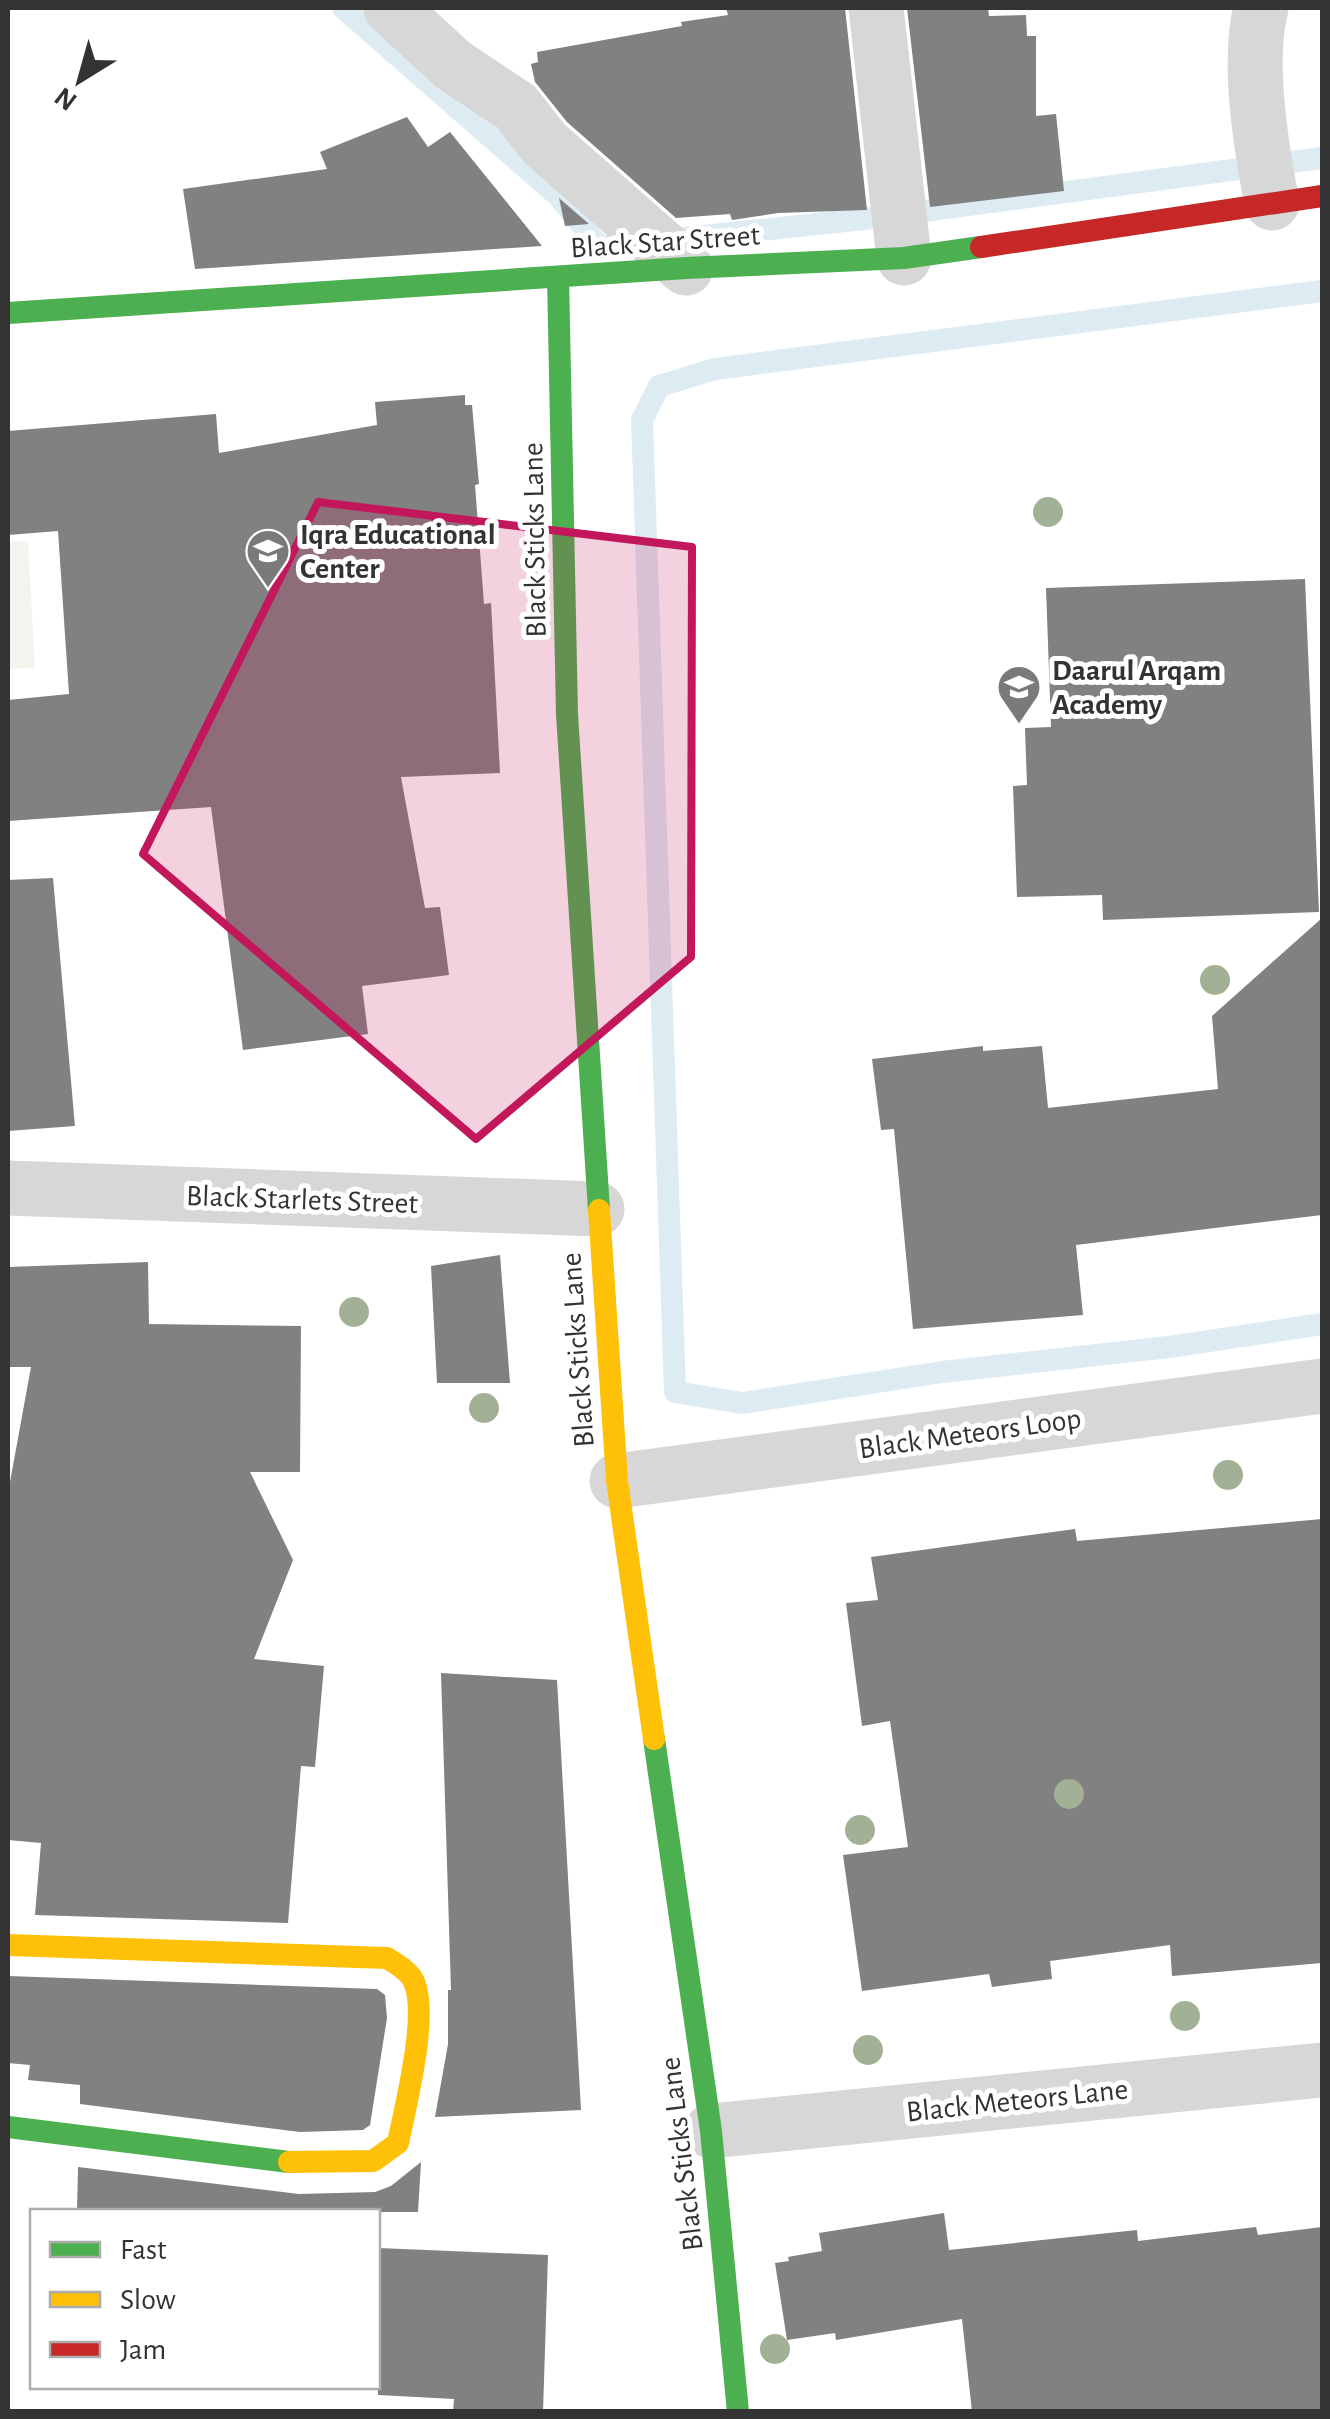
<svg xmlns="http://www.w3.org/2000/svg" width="1330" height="2419" font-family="'Alegreya Sans',sans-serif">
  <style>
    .green { fill: #f1f5ed }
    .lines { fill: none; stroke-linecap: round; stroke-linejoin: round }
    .stream { stroke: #ddebf3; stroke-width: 22 }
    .building { fill: #818181 }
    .street { stroke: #d7d7d7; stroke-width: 55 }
    .fast { stroke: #4caf50; stroke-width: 22 }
    .slow { stroke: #ffc107; stroke-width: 22 }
    .jam { stroke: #c62828; stroke-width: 22 }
    .tree { fill: #a2b095 }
    .marked { fill: #c2185b; fill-opacity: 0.2; stroke: #c2185b; stroke-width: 8; stroke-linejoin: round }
    .labels { text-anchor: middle; stroke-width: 10; stroke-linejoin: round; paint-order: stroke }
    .street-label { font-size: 30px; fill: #333; stroke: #fff }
    .poi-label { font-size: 30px; font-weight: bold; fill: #333; stroke: #fff; text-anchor: start }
  </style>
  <rect width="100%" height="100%" fill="#fff"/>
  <path class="green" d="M28,541L35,668L8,669V542Z"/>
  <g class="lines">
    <g class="stream">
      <path d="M343,8L558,196L600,247L629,244"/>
      <path d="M666,240L864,219L1322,158"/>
      <path d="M1322,291L715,369L659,386L642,420L675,1392L742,1403L942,1372L1169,1347L1322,1324"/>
    </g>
  </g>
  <g class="building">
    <path d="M726,8H845L867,210L778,213L732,220L730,214L676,218L567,122L535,82L531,64L538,62L537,52L682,26L681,22L728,15Z"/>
    <path d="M907,8H988L989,16L1026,15L1027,36H1036V116L1056,114L1064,191L930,207Z"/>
    <path d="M407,117L428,147L450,132L542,246L195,269L183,189L327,169L320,152Z"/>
    <path d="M559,198L589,224L565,226Z"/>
    <path d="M465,395V405H472L479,484L475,485L484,604L491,603L500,773L401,777L425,908L440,907L449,975L362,986L368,1034L243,1050L211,807L8,821V700L69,694L58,531L8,535V431L216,414L219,453L377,425L375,402Z"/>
    <path d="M1305,579L1319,912L1103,920L1102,895L1017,897L1013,786L1027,785L1025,728L1051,727L1046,588Z"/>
    <path d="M53,878L75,1126L8,1131V880Z"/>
    <path d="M1322,918V1215L1076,1245L1083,1315L913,1329L894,1129L881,1130L872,1059L983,1046V1051L1042,1046L1048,1108L1218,1089L1212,1016Z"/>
    <path d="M500,1255L510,1383H437L431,1266Z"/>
    <path d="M148,1262L149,1324L301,1326L300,1472H250L293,1560L254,1659L324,1666L315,1767L301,1766L288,1923L35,1915L41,1843L8,1840V1493L31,1367H8V1267Z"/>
    <path d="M1322,1519V1963L1172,1976L1170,1945L1050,1961L1052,1979L992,1987L989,1974L862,1991L843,1855L908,1847L890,1721L862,1726L846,1603L878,1600L871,1557L1075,1529L1077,1541Z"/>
    <path d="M441,1673L557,1680L581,2110L435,2117L448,2044V1990H451Z"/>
    <path d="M8,1976L377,1989L385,1995L387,2018L370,2125L363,2130L300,2132L80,2104V2085L28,2080L30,2065L8,2063Z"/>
    <path d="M421,2162L418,2212H77L78,2167L299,2194L375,2192L391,2186Z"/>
    <path d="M944,2213L949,2250L1137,2230L1138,2241L1256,2227L1258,2235L1322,2227V2412H972L962,2319L836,2340L835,2333L787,2340L775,2263L789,2261L788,2257L822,2251L819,2233Z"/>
    <path d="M378,2248L548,2255L543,2412H453L454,2399L378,2395Z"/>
  </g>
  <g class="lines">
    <g class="street">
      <path d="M391,8L453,65L516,107L544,143L686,268"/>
      <path d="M876,8L904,258"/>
      <path d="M1261,8C1247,62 1261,147 1272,203"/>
      <path d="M8,1188L597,1209"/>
      <path d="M617,1481L1322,1386"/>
      <path d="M711,2131L1322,2070"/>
    </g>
    <g class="fast">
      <path d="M558,277L567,714L599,1210"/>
      <path d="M8,313L686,268L904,258L981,247"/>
      <path d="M654,1739L711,2131L738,2412"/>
      <path d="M8,2127L289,2162"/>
    </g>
    <g class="slow">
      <path d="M599,1210L617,1481L654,1739"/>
      <path d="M8,1945L387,1958C396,1964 406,1969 412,1978C431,2009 405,2107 398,2143L373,2161L289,2162"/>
    </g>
    <path class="jam" d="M981,247L1322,196"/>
  </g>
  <g class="tree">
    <circle cx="1048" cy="512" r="15"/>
    <circle cx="1215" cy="980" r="15"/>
    <circle cx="354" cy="1312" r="15"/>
    <circle cx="484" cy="1408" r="15"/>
    <circle cx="1228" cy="1475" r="15"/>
    <circle cx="1069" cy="1794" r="15"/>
    <circle cx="860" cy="1830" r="15"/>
    <circle cx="1185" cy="2016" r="15"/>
    <circle cx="868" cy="2050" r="15"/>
    <circle cx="775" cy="2349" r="15"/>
  </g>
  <path class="marked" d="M318,502L692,547L691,957L476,1139L143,854Z"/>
  <defs>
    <symbol id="school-pin" viewBox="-11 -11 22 30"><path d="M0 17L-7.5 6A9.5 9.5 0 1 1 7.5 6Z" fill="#7a7a7a" stroke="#fff"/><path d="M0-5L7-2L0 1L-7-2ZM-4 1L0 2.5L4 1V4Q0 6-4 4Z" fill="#fff"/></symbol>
  </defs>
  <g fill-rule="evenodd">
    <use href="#school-pin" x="243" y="526" width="50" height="68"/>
    <use href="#school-pin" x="994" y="662" width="50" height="68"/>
  </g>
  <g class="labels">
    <g class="street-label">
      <text transform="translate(665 241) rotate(-4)" y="10">Black Star Street</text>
      <text transform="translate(534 540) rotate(-91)" y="10">Black Sticks Lane</text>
      <text transform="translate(302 1199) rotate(2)" y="10">Black Starlets Street</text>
      <text transform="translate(577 1350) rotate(-94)" y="10">Black Sticks Lane</text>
      <text transform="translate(970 1433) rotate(-8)" y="10">Black Meteors Loop</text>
      <text transform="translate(1017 2100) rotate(-6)" y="10">Black Meteors Lane</text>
      <text transform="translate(681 2154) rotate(-97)" y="10">Black Sticks Lane</text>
    </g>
    <g class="poi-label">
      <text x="300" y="544">Iqra Educational<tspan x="300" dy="34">Center</tspan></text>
      <text x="1052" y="680">Daarul Arqam<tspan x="1052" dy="34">Academy</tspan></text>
    </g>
  </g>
  <rect width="1330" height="2419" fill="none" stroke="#333333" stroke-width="20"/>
  <rect x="30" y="2209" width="350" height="180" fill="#ffffff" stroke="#adadad" stroke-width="2.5"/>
  <rect x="50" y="2242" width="50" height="15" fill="#4caf50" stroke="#adadad" stroke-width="2.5"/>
  <text x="120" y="2259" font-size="30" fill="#333333">Fast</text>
  <rect x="50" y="2292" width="50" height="15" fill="#ffc107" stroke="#adadad" stroke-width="2.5"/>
  <text x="120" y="2309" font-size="30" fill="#333333">Slow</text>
  <rect x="50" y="2342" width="50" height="15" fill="#c62828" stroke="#adadad" stroke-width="2.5"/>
  <text x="120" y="2359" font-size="30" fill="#333333">Jam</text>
  <g transform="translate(80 80) rotate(217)" stroke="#ffffff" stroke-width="8" paint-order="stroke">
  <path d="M0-8L18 38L0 25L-18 38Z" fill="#333333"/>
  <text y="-15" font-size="28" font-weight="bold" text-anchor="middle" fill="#333333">N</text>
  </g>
</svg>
